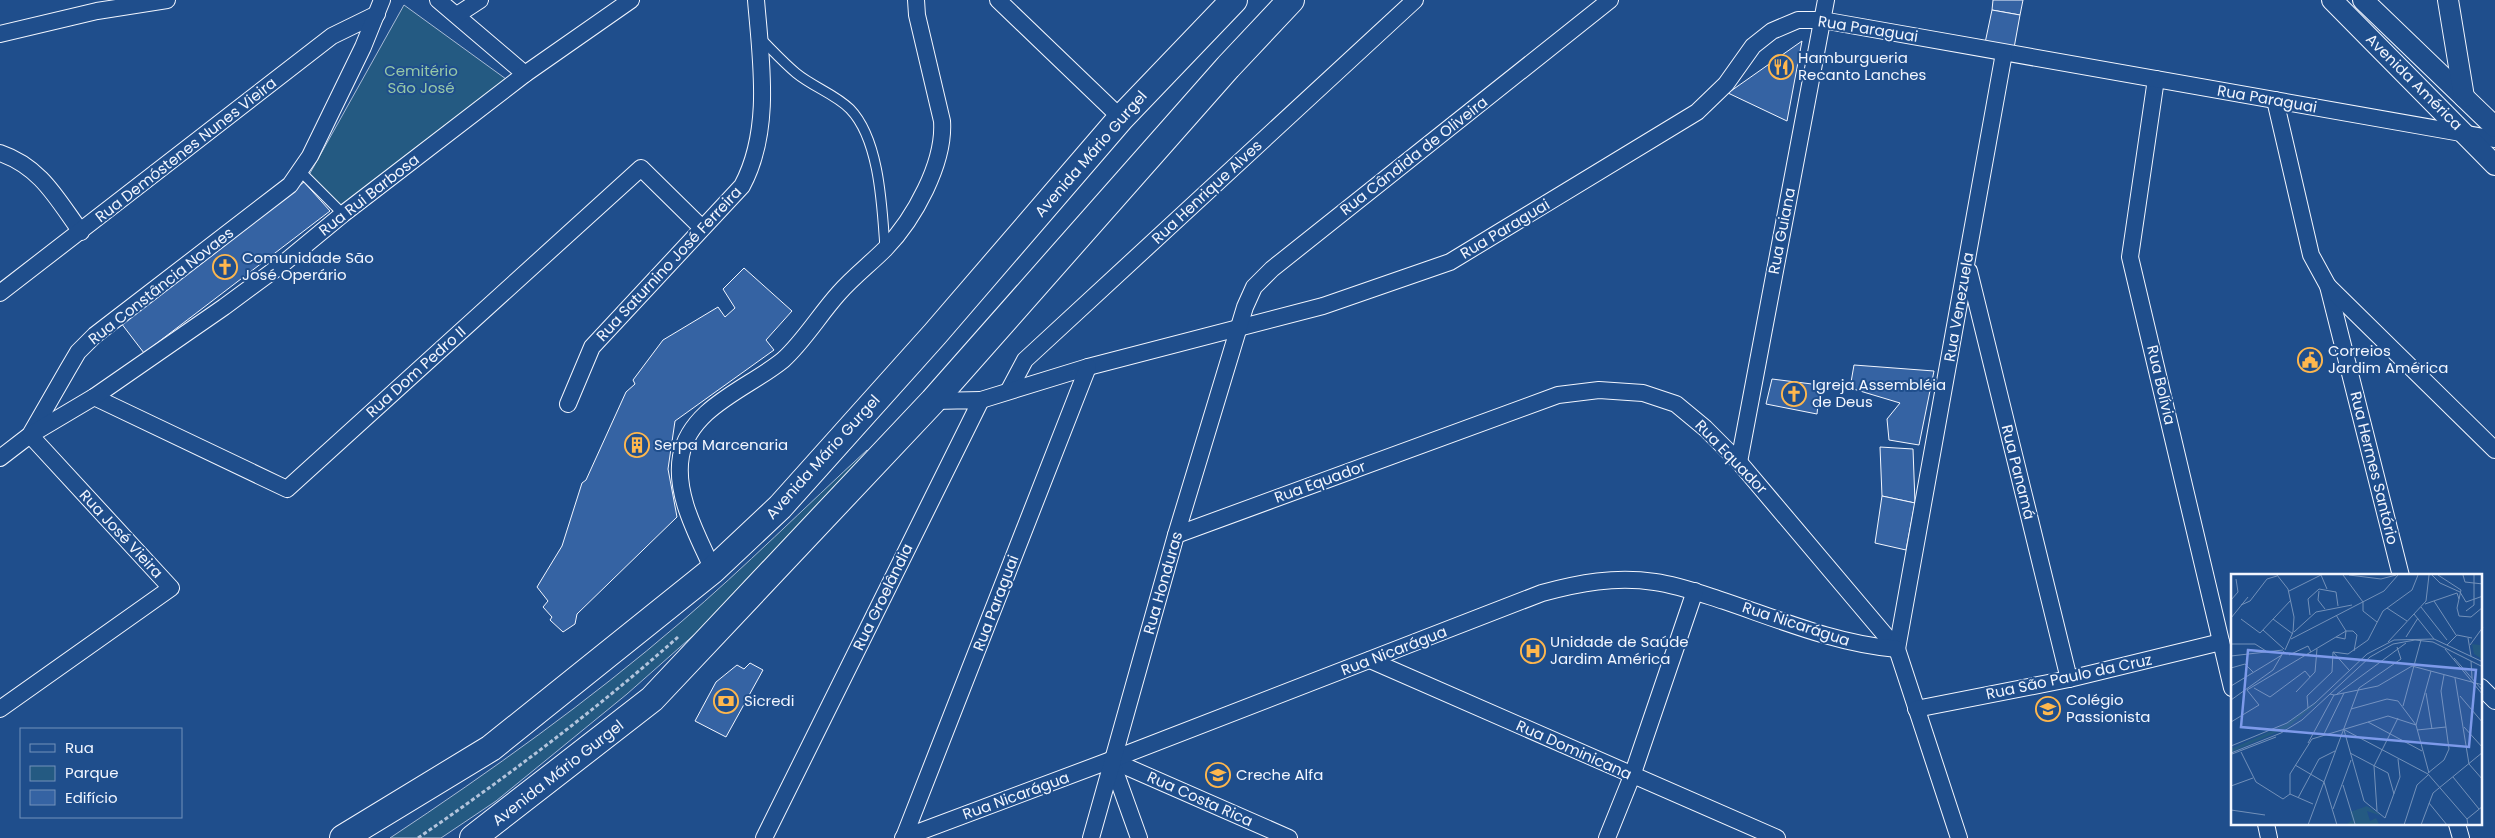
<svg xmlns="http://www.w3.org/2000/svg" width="2495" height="838" font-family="Poppins,sans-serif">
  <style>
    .green { fill: #245a82; stroke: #a8bbd7 }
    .building { fill: #3563a3; stroke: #f2f6ff }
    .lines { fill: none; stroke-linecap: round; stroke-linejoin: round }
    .service-casing { stroke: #f2f6ff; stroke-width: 11 }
    .minor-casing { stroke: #f2f6ff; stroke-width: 18 }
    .tertiary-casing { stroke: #f2f6ff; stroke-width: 22 }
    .primary-casing { stroke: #f2f6ff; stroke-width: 28 }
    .path { stroke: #b3c4dc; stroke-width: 3; stroke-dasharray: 4 2.5; stroke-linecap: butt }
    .service { stroke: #1f4e8c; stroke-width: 9 }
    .minor { stroke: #1f4e8c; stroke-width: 16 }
    .tertiary { stroke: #1f4e8c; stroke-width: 20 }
    .primary { stroke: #1f4e8c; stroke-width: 26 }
    .labels { text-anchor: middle; stroke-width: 4; stroke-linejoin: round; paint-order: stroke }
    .street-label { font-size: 15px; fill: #f2f6ff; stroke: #1f4e8c }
    .poi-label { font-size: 15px; fill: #f2f6ff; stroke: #1f4e8c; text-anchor: start }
    .park-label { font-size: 15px; fill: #97c8a6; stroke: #1f4e8c }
    .inset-road { fill: none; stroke: #7391ba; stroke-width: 1 }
    .view { fill: #7d9aea; fill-opacity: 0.15; stroke: #7d9aea; stroke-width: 2.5 }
    .inset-edge { fill: none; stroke: #f2f6ff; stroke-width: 2.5 }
  </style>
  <rect width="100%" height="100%" fill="#1f4e8c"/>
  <g class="green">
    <path d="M404,5L506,79L339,207L309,175Z"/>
    <path d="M867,450L877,458L696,633L627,694L496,801L441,838H390C491,771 589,701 681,622C745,567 805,507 867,450Z"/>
  </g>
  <g class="building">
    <path d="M1993,0H2023L2020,15L1992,10Z"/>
    <path d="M1992,10L2020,15L2014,48L1985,43Z"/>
    <path d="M1802,41L1787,121L1728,93Z"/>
    <path d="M304,182L330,211L144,353L121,323Z"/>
    <path d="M744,268L792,311L766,340L774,350L675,421L668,469L677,517L577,614L575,624L563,632L550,620L552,617L543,607L548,601L537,587L562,546L582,483L586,480L626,392L635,384L633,380L663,340L718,307L725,317L735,308L723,289Z"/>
    <path d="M1854,365L1934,371L1919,445L1889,440L1887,419L1900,403L1850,388Z"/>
    <path d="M1772,379L1820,385L1817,414L1766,404Z"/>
    <path d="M1880,447L1913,449L1915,503L1882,496Z"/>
    <path d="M1882,496L1915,503L1906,550L1875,543Z"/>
    <path d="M750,663L763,670L726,737L695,721L716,682L737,665L744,669Z"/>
  </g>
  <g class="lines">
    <defs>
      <g id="service">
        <path d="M761,39C772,50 784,63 796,73C813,87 835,94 850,109C880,140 882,208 885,248"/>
        <path d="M300,171L343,214"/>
      </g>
      <g id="minor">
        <path d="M438,0L525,74"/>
        <path d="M998,0L1121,118"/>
        <path d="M457,15L480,0"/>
        <path d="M0,34L97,11L167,0"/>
        <path d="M2156,79L2130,257L2232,688"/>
        <path d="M2275,100L2311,255L2328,286L2401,576"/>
        <path d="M0,153C41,167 57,199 81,232"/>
        <path d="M1969,271L2069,679"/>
        <path d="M2328,286L2495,450"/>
        <path d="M0,293L332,36L377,14"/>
        <path d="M1009,390L1025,360L1415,0"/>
        <path d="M94,397L287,489L641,168L702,228"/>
        <path d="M981,400L1088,367L1323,306L1450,262L1697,112L1726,84L1753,46L1772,31L1798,20H1822L2495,139"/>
        <path d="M568,404L592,347L742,186C772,130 761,61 756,0"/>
        <path d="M0,458L30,435L68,369L78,352L95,335L290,185L310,156L363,47L382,0"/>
        <path d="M1739,462L1826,0"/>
        <path d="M1176,535L1558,395L1599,390L1643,393L1676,404L1705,428L1739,462L1897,649L1959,838"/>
        <path d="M713,570C698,536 674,495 681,456C690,407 749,388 783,360C804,341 820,314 839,293C853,277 870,264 885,249C914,219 945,163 942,121L917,15L916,0"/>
        <path d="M1897,649L2004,53"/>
        <path d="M1370,660L1777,838"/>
        <path d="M2481,687L2495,701"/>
        <path d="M0,709L171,588L30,435L94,397L224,307L285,262L343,214L525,74L631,0"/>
        <path d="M1916,709L2069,679L2221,642"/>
        <path d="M1111,760L1289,838"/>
        <path d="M1111,760L1139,838"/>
        <path d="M2266,824L2269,838"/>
        <path d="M2457,824L2461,838"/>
        <path d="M904,837L1088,367"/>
        <path d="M764,838L981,400L933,401"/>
        <path d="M903,838L1111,760L1542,593C1579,583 1615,576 1655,582C1678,585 1702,594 1724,601C1780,620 1837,644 1897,649"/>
        <path d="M1091,838L1176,535L1245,307L1254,287L1272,269L1610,0"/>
        <path d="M1607,838L1632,776L1695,591"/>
      </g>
      <g id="tertiary">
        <path d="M2332,0L2495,165"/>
        <path d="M2363,0L2495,127"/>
        <path d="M2448,0L2464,97"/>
      </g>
      <g id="primary">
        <path d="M343,838L491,748L713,570L780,507L935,334L1121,118L1234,0"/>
        <path d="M473,838L652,699L933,401L1228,67L1291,0"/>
      </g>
    </defs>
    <use href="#service" class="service-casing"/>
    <use href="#minor" class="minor-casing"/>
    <use href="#tertiary" class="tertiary-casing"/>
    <use href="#primary" class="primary-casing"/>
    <path class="path" d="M418,838C508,776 596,710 678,637"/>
    <use href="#service" class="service"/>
    <use href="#minor" class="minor"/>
    <use href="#tertiary" class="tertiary"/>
    <use href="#primary" class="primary"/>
  </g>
  <defs>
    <symbol id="restaurant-ring" viewBox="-11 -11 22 22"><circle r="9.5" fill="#1f4e8c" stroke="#ffb74d" stroke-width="1.5"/><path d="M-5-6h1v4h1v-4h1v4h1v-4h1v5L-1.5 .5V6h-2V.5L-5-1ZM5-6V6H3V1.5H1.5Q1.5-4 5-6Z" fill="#ffb74d"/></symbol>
    <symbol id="church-ring" viewBox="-11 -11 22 22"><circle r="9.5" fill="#1f4e8c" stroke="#ffb74d" stroke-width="1.5"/><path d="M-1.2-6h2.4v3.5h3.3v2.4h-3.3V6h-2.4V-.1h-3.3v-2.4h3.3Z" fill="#ffb74d"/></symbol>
    <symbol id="civic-ring" viewBox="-11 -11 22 22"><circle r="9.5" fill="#1f4e8c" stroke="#ffb74d" stroke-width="1.5"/><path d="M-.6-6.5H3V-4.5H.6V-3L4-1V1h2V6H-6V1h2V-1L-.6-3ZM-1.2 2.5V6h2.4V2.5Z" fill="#ffb74d"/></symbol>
    <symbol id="building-ring" viewBox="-11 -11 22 22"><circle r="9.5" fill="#1f4e8c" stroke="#ffb74d" stroke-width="1.5"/><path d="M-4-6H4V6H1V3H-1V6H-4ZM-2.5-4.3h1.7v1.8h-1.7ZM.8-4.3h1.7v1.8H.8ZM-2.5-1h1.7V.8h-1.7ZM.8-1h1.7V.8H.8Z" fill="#ffb74d"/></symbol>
    <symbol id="hospital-ring" viewBox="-11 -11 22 22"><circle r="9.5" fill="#1f4e8c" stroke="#ffb74d" stroke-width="1.5"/><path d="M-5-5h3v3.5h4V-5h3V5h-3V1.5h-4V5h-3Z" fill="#ffb74d"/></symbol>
    <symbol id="bank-ring" viewBox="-11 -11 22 22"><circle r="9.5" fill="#1f4e8c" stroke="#ffb74d" stroke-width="1.5"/><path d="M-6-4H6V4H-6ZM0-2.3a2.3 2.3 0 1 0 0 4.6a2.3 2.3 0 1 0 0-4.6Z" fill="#ffb74d"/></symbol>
    <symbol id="school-ring" viewBox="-11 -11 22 22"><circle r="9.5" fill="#1f4e8c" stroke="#ffb74d" stroke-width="1.5"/><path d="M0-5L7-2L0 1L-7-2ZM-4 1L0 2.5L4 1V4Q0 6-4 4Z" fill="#ffb74d"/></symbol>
  </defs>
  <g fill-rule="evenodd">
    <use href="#restaurant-ring" x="1767" y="53" width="28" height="28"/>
    <use href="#church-ring" x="211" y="253" width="28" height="28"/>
    <use href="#civic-ring" x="2296" y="346" width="28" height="28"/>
    <use href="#church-ring" x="1780" y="380" width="28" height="28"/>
    <use href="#building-ring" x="623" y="431" width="28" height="28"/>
    <use href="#hospital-ring" x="1519" y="637" width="28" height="28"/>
    <use href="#bank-ring" x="712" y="687" width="28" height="28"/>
    <use href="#school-ring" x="2034" y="695" width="28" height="28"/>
    <use href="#school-ring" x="1204" y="761" width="28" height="28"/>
  </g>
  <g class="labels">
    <g class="street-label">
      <text transform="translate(1868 29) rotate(9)" y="5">Rua Paraguai</text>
      <text transform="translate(2414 82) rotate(45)" y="5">Avenida América</text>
      <text transform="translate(2267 99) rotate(10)" y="5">Rua Paraguai</text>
      <text transform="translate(186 150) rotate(-38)" y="5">Rua Demóstenes Nunes Vieira</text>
      <text transform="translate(1091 154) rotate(-49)" y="5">Avenida Mário Gurgel</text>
      <text transform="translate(1414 156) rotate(-38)" y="5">Rua Cândida de Oliveira</text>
      <text transform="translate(1207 192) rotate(-43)" y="5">Rua Henrique Alves</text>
      <text transform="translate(369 195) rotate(-38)" y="5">Rua Rui Barbosa</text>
      <text transform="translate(1505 229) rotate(-31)" y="5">Rua Paraguai</text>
      <text transform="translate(1782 231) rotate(-79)" y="5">Rua Guiana</text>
      <text transform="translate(669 264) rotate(-47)" y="5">Rua Saturnino José Ferreira</text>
      <text transform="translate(161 286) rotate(-38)" y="5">Rua Constância Novaes</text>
      <text transform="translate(1959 307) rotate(-80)" y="5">Rua Venezuela</text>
      <text transform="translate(416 372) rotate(-42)" y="5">Rua Dom Pedro II</text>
      <text transform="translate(2161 385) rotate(77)" y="5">Rua Bolívia</text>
      <text transform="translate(823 457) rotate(-48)" y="5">Avenida Mário Gurgel</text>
      <text transform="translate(1731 457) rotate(46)" y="5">Rua Equador</text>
      <text transform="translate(2374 468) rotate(76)" y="5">Rua Hermes Santório</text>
      <text transform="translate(2018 472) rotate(76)" y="5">Rua Panamá</text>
      <text transform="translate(1320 482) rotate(-20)" y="5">Rua Equador</text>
      <text transform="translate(121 534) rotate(47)" y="5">Rua José Vieira</text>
      <text transform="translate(1163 583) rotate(-74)" y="5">Rua Honduras</text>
      <text transform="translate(883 597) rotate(-64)" y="5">Rua Groelândia</text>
      <text transform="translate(996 603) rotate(-69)" y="5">Rua Paraguai</text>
      <text transform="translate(1796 624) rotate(18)" y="5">Rua Nicarágua</text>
      <text transform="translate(1394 651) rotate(-21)" y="5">Rua Nicarágua</text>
      <text transform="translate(2069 677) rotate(-12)" y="5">Rua São Paulo da Cruz</text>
      <text transform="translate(1574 750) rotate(24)" y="5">Rua Dominicana</text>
      <text transform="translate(558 773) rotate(-38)" y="5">Avenida Mário Gurgel</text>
      <text transform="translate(1016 796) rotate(-20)" y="5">Rua Nicarágua</text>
      <text transform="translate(1200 799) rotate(24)" y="5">Rua Costa Rica</text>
    </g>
    <g class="poi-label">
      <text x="1798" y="63">Hamburgueria<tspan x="1798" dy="17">Recanto Lanches</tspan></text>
      <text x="242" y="263">Comunidade São<tspan x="242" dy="17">José Operário</tspan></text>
      <text x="2328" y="356">Correios<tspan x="2328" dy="17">Jardim América</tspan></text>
      <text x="1812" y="390">Igreja Assembléia<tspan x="1812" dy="17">de Deus</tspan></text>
      <text x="654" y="450">Serpa Marcenaria</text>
      <text x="1550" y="647">Unidade de Saúde<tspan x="1550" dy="17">Jardim América</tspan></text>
      <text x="2066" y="705">Colégio<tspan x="2066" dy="17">Passionista</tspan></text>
      <text x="744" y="706">Sicredi</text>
      <text x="1236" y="780">Creche Alfa</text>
    </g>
    <g class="park-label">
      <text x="421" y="76">Cemitério<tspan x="421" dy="17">São José</tspan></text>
    </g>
  </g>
  <g transform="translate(2231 574)">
    <rect width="251" height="251" fill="#1f4e8c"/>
    <path d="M251,54V85L243,80L241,70L249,71ZM92,124L56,154L0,178V175L54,151ZM136,232L151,242L136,237L139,247L145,244L148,250L115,251L121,246L119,238Z" fill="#245a82"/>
    <path class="inset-road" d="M46,1L57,15L63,43L62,58L54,76M90,1L96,15M112,1L132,28M118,1L150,5L165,1M201,1L209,9L229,18L235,28L252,22M207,1L230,16L226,34L228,42L240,43L252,33M232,1L234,8L252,10M58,17L90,1M88,17L87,26L94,35M0,26L7,18L5,5M203,27L225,61M132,28V37L146,48M194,30L226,19L228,25M10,31L19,27L36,5L46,2M190,33L216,66M156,34L176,47M235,37L243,31V1M183,40L203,65M79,41L77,25L88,15L105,18L107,32M105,41L115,57M0,44L17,23M10,45L29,59L60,26M42,45L62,60M32,56L53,75M63,58L85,38L121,31M105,63L114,65L115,57M175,63L187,44M237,64L240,82M60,65L153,17L167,1M157,68L195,27L198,1M0,70H24L35,77M216,71L226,61L241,64M239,71L252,53M214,75L252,121M102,78L118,96M58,81L77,72L80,78M0,82L52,76M223,84L252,117M240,87L241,104M0,94L14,90L22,98M224,104L238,190M0,112L51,81M23,114L39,123L74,97L79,103M65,118L84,98L86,75M195,119L201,155M106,120L175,69M103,121L147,112L181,92L252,111M229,122L252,149M0,126L42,96L53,77M172,132L190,66M77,134L76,122L101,98L102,78L117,80L137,66L152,37L181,16L187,1M120,135L156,125L167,127L185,151L198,199M0,148L28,131L16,116L115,57H122L126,61L123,77M137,148L191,177M185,151L200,97M233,153L252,174M112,155L197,200L236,245L237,251M113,156L133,227L154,244M186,156L215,153M93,160L113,119M77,169L103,121L99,120M0,172L56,149L84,129L136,80L163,66L203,65L252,88M10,178L25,208L52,225L59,220V200L81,165L157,142L185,151M0,179L50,159L71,146L139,83L162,70L184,66L202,68L252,93M119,179L157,199L163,220M1,180L45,163M238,190L252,206M64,191L93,208L106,251M197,199L213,186L218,175L210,117L213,101M222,203L248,235M112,211L124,250M0,212L22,204M59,220L82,230M67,224L88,185L104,177M198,229L216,251M102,235L120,186M0,236L34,241M146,237L143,192L167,144M154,244L169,203L167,185M236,245L252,232M77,251L128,114L170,85L166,73M173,251L186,211L197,201M190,251L202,219L252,178"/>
    <path class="view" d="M17,76L245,96L238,173L10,153Z"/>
    <rect width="251" height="251" class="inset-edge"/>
  </g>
  <rect x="20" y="728" width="162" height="90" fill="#1f4e8c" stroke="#7391ba"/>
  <rect x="30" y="744" width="25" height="8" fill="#1f4e8c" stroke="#7391ba"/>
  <text x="65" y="753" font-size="15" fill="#f2f6ff">Rua</text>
  <rect x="30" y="766" width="25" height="15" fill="#245a82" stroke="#7391ba"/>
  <text x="65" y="778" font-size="15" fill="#f2f6ff">Parque</text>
  <rect x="30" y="790" width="25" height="15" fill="#3563a3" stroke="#7391ba"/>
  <text x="65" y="803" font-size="15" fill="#f2f6ff">Edifício</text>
</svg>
